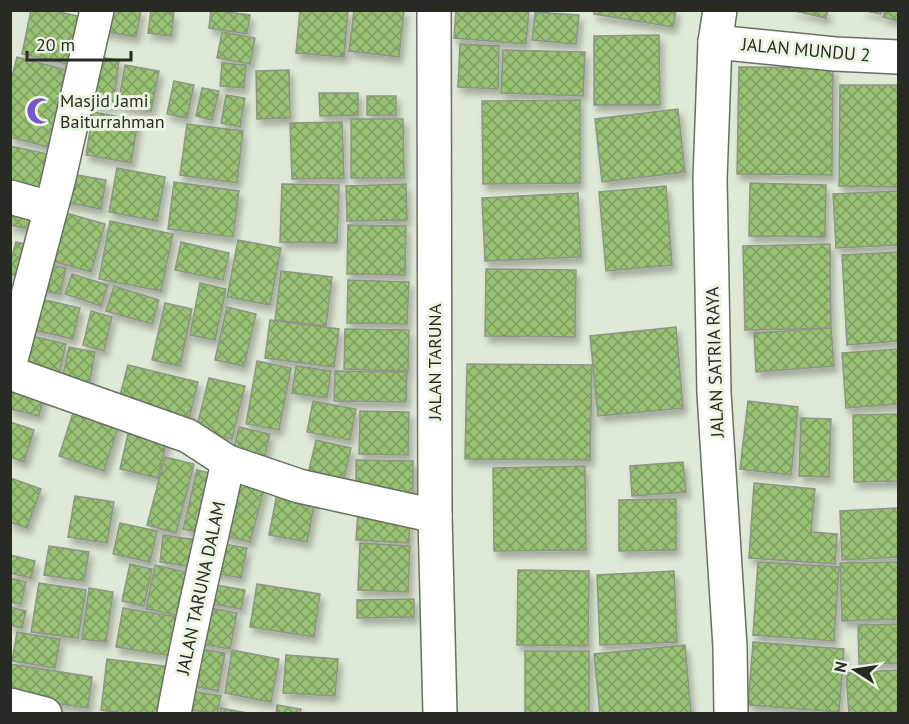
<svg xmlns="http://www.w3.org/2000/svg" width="909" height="724" font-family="'PT Sans',sans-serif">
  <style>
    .building { fill: url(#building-cross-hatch); stroke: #8d9686; stroke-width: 1.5; filter: url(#shadow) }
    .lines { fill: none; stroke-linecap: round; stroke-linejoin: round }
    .minor-casing { stroke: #687061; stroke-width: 36 }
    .minor { stroke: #fff; stroke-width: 33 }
    .labels { text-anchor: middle; stroke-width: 6; stroke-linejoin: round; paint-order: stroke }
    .street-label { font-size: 18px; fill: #272b24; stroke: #ecf6e4 }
    .poi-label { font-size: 18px; fill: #272b24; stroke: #ecf6e4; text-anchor: start }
  </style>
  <defs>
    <pattern id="building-cross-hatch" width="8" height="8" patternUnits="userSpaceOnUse" patternTransform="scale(1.5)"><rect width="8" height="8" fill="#99c173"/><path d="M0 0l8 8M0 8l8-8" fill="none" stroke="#7d9d5e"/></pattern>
    <filter id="shadow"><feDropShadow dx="3.5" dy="6" stdDeviation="3" flood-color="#0004"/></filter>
  </defs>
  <rect width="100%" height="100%" fill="#dfe9d7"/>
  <g class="building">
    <path d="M31,10H50L87,18L77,66L22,54Z"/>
    <path d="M99,10H141L136,37L96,30Z"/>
    <path d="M151,10L174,13L171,36L148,33Z"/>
    <path d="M211,10L250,15L247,34L209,28Z"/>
    <path d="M300,10H348L344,57L296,53Z"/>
    <path d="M354,10H404L399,57L349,51Z"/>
    <path d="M456,10H529L526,44L454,38Z"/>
    <path d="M594,10H676L673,27L594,14Z"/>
    <path d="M791,10H828L826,18Z"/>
    <path d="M861,10H881V14Z"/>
    <path d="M885,10H898V21L883,17Z"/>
    <path d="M535,12L579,15L576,44L532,40Z"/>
    <path d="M222,32L255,38L250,64L217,58Z"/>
    <path d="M659,35L660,105H594V36Z"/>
    <path d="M460,44L499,46L498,89L458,87Z"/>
    <path d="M503,50L585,52L583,96L501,93Z"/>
    <path d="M91,56L119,60L113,106L84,102Z"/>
    <path d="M17,57L78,73L59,150L10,137V84Z"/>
    <path d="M222,63L246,65L244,88L220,86Z"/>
    <path d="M125,65L159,71L151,111L118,105Z"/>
    <path d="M739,67L833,68L832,175L737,174Z"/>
    <path d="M289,70L290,118L257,119L256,71Z"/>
    <path d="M174,81L194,85L187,118L167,114Z"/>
    <path d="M840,85H898V187L839,186Z"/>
    <path d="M202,88L219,91L212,120L196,116Z"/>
    <path d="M319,93H358V115L320,116Z"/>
    <path d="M226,95L245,98L240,127L221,123Z"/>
    <rect x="367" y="96" width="29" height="19"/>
    <path d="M580,100V183L483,184L482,101Z"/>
    <path d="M678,109L685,172L602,182L595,119Z"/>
    <path d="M93,112L138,120L131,163L86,155Z"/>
    <path d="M351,119H403L404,178H351Z"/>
    <path d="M342,122L344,178L292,179L290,123Z"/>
    <path d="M187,124L243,131L237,183L180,175Z"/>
    <path d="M10,146L57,156L47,199L10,191Z"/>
    <path d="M117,168L165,177L157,221L109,212Z"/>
    <path d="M65,173L106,180L101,209L59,201Z"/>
    <path d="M174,182L239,191L233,237L168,229Z"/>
    <path d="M750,183L826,185L825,237L749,236Z"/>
    <path d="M282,184L339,185L337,243L280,242Z"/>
    <path d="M406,184L407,220L347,221L346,186Z"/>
    <path d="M666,186L672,265L606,271L599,192Z"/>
    <path d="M898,191V245L836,248L833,194Z"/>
    <path d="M578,193L581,257L485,261L482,198Z"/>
    <path d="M14,203L43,209L39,231L10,225Z"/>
    <path d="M59,211L105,224L91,272L45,259Z"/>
    <path d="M110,221L173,234L161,291L99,279Z"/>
    <path d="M348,225L406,226L405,275L347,274Z"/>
    <path d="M238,240L281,248L270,305L227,297Z"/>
    <path d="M16,242L35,246L27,278L10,274V264Z"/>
    <path d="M181,242L229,253L223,280L175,270Z"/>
    <path d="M830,244L831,328L745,330L743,246Z"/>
    <path d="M898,252V341L847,345L842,255Z"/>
    <path d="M43,263L66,268L60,294L36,289Z"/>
    <path d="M486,269L576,270L575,337L485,336Z"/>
    <path d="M281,271L332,277L326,326L275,320Z"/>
    <path d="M72,274L108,285L101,306L65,294Z"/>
    <path d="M348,280L409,282L407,324L347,323Z"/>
    <path d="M200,283L226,289L215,340L190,335Z"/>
    <path d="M114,286L159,300L152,324L106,311Z"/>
    <path d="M32,297L80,308L73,339L25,328Z"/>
    <path d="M165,303L192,309L180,366L152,360Z"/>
    <path d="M227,307L256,314L244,366L215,360Z"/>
    <path d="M91,311L112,317L104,351L83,345Z"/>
    <path d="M270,320L339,329L334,367L265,358Z"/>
    <path d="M676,327L683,408L598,416L590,336Z"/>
    <path d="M831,328L834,366L756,372L754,333Z"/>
    <path d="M345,329L409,330L408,371L344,369Z"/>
    <path d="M24,334L66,344L59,374L17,364Z"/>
    <path d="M69,347L95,352L88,391L61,385Z"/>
    <path d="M898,349V404L846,408L842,353Z"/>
    <path d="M257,361L291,368L279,430L246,424Z"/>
    <path d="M467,364L592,365L590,460L465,459Z"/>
    <path d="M128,365L198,382L188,424L117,407Z"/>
    <path d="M296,366L331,371L327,398L292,393Z"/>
    <path d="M335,371L407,372L406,402L334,401Z"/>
    <path d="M209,378L245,386L232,439L196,430Z"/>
    <path d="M10,383L45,391L39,416L10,409Z"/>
    <path d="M313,401L356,409L350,440L307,432Z"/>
    <path d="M748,401L798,407L791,475L740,469Z"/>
    <path d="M75,407L120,421L104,471L59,456Z"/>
    <path d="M360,411L409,412L408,455L359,454Z"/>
    <path d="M898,414V481L854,482L853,415Z"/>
    <path d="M801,418L831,419L829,477L799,476Z"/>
    <path d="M10,422L34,430L24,462L10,457Z"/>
    <path d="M130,425L168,434L158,478L120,469Z"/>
    <path d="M239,427L270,434L263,463L232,456Z"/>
    <path d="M316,440L351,448L342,487L307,479Z"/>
    <path d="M165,457L194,464L176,533L147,525Z"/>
    <path d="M356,460L413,461V496L356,495Z"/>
    <path d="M683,462L686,492L632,496L630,466Z"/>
    <path d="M585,466L586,550L494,551L493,468Z"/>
    <path d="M197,470L222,476L207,534L183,529Z"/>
    <path d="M231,477L265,486L250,542L216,533Z"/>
    <path d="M10,478L41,489L27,528L10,522Z"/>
    <path d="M754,483L815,489L811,532L837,534L835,564L749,558Z"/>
    <path d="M278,488L316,496L307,542L269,535Z"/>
    <path d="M75,496L114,502L107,543L68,537Z"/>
    <path d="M676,499V550L619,551V500Z"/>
    <path d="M898,508V557L842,560L840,511Z"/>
    <path d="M358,513L410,514L409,543L356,540Z"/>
    <path d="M120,523L157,531L150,562L113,554Z"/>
    <path d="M163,535L204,541L200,568L160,562Z"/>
    <path d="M213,542L247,548L241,578L208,572Z"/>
    <path d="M360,543L410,546L408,592L358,590Z"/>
    <path d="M49,546L89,552L84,581L44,575Z"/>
    <path d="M10,555L35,561L31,578L10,573Z"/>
    <path d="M758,562L839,567L834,641L753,635Z"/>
    <path d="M898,562V619L842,621L840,563Z"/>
    <path d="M130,564L152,569L144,606L122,601Z"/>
    <path d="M155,565L199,575L190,618L146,609Z"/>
    <path d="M518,570L589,571L588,646L517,645Z"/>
    <path d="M674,571L677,642L600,645L597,575Z"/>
    <path d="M10,578L26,582L21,604L10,602Z"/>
    <path d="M39,583L86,590L78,638L31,632Z"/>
    <path d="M211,584L245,590L241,609L207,603Z"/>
    <path d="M257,584L320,594L314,637L250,627Z"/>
    <path d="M89,588L113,592L106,642L82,639Z"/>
    <path d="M414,599V617L357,618V600Z"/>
    <path d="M200,606L237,613L230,649L194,643Z"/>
    <path d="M10,607L26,611L22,628L10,625Z"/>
    <path d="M123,608L184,618L178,657L116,647Z"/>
    <path d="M898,624V663L859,664L858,625Z"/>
    <path d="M17,632L60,639L55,668L12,661Z"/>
    <path d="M753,642L844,649L839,712L748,705Z"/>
    <path d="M685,645L691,713L600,714L594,654Z"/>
    <path d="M191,647L225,653L218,691L184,684Z"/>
    <path d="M232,650L279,659L271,702L225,693Z"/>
    <rect x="525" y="651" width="64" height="63"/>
    <path d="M286,655L338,659L335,696L283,693Z"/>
    <path d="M107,659L171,667L165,714H129L101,710Z"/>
    <path d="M10,664L92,677L88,708L10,696Z"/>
    <path d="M898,670V714H849L846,673Z"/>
    <path d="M184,690L221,696L217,714L180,708Z"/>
    <path d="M277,705L301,709L300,714H276Z"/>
    <path d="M221,708L252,714H220Z"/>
  </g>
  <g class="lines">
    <defs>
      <g id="minor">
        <path d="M434,10L435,516L440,714"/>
        <path d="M720,10L715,42L710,179L714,393L730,647L731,714"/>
        <path d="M715,42L835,54L898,57"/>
        <path d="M10,197L50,208"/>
        <path d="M10,363L58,182L97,10"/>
        <path d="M10,373L188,436L228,462L299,486L435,516"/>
        <path d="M10,705L45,714"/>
        <path d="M174,714C189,629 210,546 228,462"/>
      </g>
    </defs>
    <use href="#minor" class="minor-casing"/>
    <use href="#minor" class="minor"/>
  </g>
  <defs>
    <symbol id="mosque-bare" viewBox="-9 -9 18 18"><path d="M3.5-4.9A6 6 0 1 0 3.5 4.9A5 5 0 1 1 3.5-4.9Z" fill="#7954ce" stroke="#ecf6e4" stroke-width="2.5" paint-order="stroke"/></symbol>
  </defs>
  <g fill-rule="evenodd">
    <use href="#mosque-bare" x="21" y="92" width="38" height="38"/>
  </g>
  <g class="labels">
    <g class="street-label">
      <text transform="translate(806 50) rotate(5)" y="6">JALAN MUNDU 2</text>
      <text transform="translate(435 362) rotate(-90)" y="6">JALAN TARUNA</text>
      <text transform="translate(715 362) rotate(-92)" y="6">JALAN SATRIA RAYA</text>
      <text transform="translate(201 588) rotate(-78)" y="6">JALAN TARUNA DALAM</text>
    </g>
    <g class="poi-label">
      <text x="60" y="107">Masjid Jami<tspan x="60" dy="21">Baiturrahman</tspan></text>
    </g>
  </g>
  <rect width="909" height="724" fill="none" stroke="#272b24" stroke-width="24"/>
  <g transform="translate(855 670) rotate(282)" stroke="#ecf6e4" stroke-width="4.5" paint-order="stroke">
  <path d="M0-4.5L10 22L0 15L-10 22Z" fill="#272b24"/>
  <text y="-9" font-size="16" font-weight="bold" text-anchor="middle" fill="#272b24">N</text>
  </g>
  <path d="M27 51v9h104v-9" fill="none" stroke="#272b24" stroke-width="3"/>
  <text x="36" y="51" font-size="18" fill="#272b24" stroke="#ecf6e4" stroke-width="4.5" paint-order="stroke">20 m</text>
</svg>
